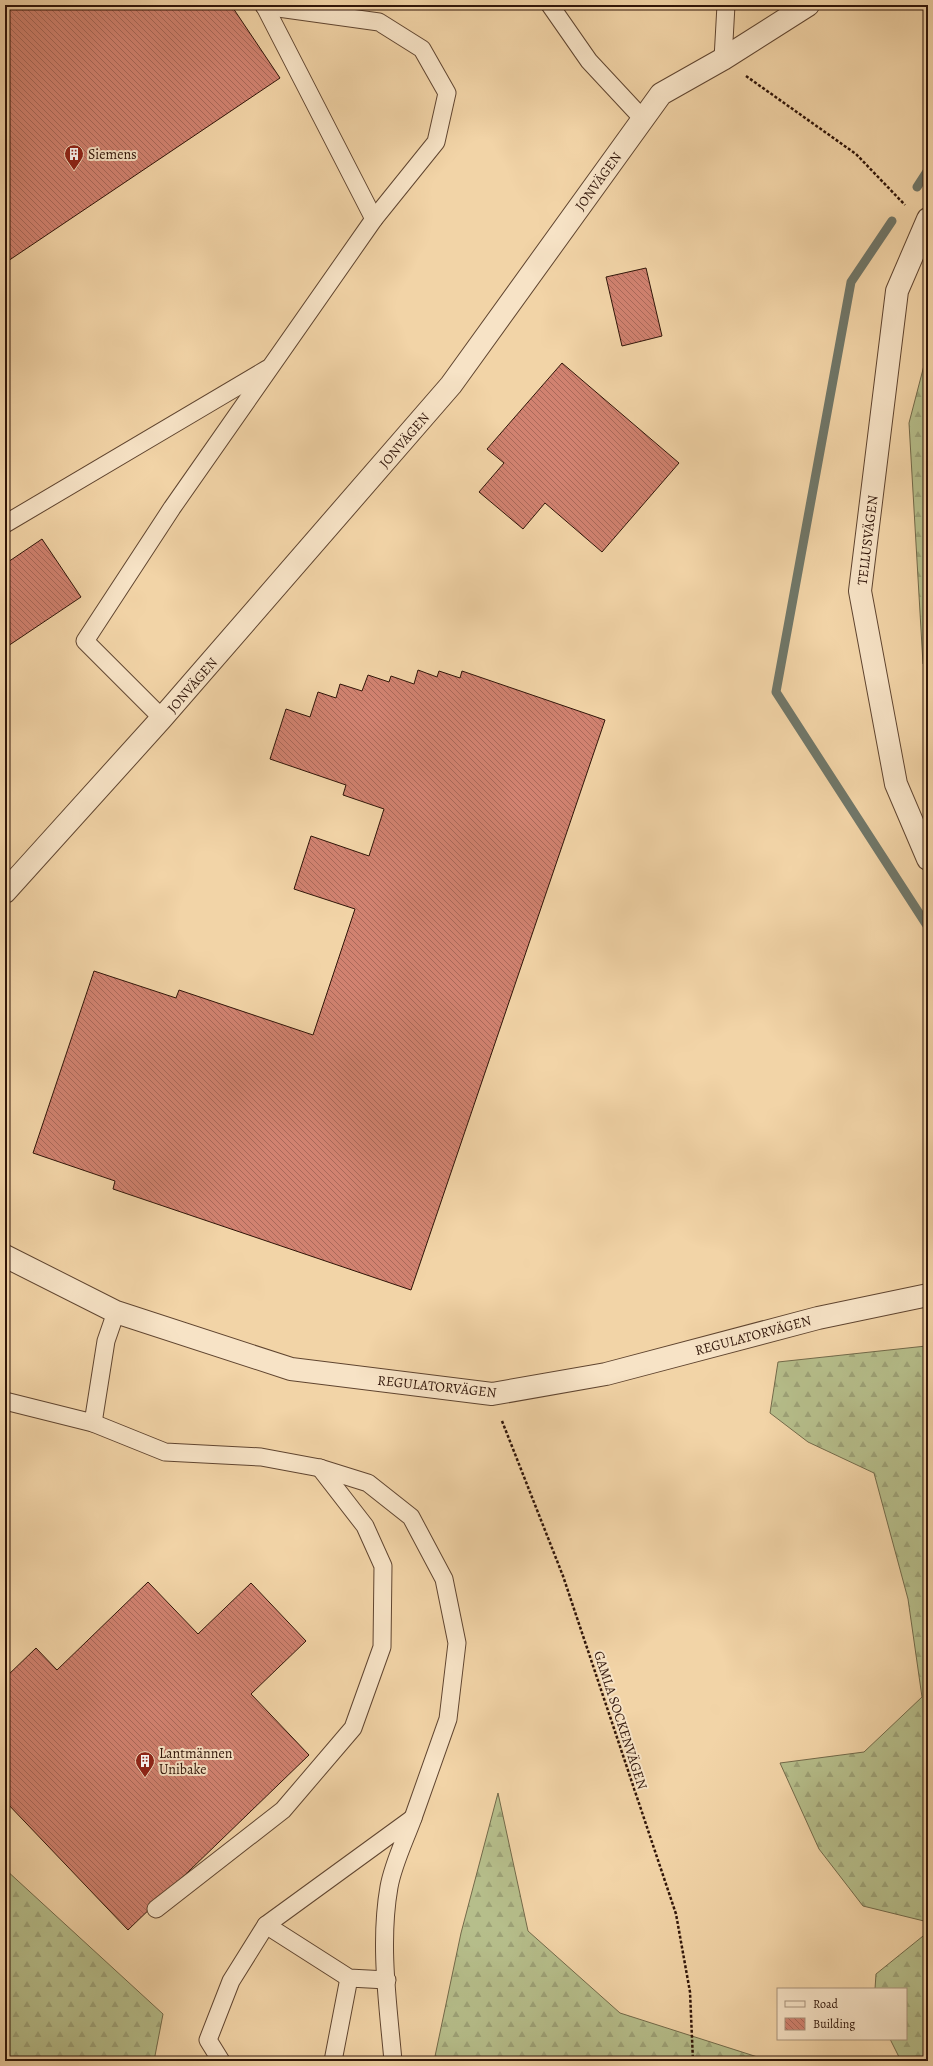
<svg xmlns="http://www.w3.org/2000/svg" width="933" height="2066" font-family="Alegreya,serif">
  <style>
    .forest { fill: url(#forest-firs); stroke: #736a4a }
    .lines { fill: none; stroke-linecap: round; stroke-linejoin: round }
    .stream { stroke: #707769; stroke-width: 9 }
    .building { fill: url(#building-back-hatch); stroke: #301509 }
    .service-casing { stroke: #604530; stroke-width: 19 }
    .minor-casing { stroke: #604530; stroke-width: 24 }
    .tertiary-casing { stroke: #604530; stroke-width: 24 }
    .path { stroke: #301509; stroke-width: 2.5; stroke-dasharray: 3 2; stroke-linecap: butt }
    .service { stroke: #f7e3c6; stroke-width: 17 }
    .minor { stroke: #f7e3c6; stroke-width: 22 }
    .tertiary { stroke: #f7e3c6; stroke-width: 22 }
    .labels { text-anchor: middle; stroke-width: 4; stroke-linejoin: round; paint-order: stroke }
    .poi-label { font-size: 14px; fill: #301509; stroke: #f7e3c6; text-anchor: start }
    .street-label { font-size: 14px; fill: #301509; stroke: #f7e3c6 }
  </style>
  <defs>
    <pattern id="forest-firs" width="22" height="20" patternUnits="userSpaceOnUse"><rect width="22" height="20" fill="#b6be8b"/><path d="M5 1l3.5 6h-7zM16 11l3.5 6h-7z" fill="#9da277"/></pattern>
    <pattern id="building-back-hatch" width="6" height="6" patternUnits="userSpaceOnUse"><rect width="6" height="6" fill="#d18270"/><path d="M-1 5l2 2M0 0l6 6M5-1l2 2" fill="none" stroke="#aa695a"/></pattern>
  </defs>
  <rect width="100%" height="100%" fill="#f2d4a7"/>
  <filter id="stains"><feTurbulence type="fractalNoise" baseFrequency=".005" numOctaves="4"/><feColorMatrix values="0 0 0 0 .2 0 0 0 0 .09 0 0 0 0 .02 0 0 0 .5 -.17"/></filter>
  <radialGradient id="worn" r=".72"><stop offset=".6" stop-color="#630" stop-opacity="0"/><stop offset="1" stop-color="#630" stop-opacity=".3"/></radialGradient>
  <g class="forest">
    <path d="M928,350V666L923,664L909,423Z"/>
    <path d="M926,1346L928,1353V1922L863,1906L819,1849L780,1763L864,1752L922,1697L908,1599L874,1473L808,1442L770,1413L778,1362Z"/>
    <path d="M498,1793L528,1931L620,2013L770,2061H434L461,1933Z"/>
    <path d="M5,1869L163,2014L154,2061H5Z"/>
    <path d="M928,1932V2061H901L890,2039H906V1989H875L876,1974Z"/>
  </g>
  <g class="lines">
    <g class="stream">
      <path d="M917,187L928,170"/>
      <path d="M892,221L851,282L776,692L928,927"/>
    </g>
  </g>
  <g class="building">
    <path d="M5,5H231L280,78L5,263Z"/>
    <path d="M646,268L662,336L622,346L606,277Z"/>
    <path d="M562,363L679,463L602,552L545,503L523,529L479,492L504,463L487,449Z"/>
    <path d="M42,539L81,597L5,648V564Z"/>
    <path d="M418,670L437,677L439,671L460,678L462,671L605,720L411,1290L113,1189L115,1181L33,1153L94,971L176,998L179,990L313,1035L355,909L294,889L311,836L369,856L384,809L343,795L346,785L270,759L286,709L310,717L318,692L336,698L340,684L362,691L368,675L389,682L391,676L414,684Z"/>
    <path d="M148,1582L198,1634L251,1583L306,1641L251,1694L309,1755L128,1930L5,1801V1678L36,1648L57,1670Z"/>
  </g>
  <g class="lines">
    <defs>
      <g id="service">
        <path d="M550,5L589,61L643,119"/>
        <path d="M264,6L379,22L422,49L447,93L436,142L374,219"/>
        <path d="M723,59L726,5"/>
        <path d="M5,524L267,369"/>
        <path d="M162,718L85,641L172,508L374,219L264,5"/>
        <path d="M5,1401L93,1423L106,1341L116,1312"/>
        <path d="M93,1423L165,1452L261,1457L320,1468L368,1483L411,1517L444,1579L457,1643L448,1719L413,1818"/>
        <path d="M156,1909L283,1810L353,1728L382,1647L383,1566L365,1526L320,1468"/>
        <path d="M266,1925L349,1978L387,1980"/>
        <path d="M221,2061L208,2040L231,1981L266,1925L413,1818C405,1840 393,1864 389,1887C379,1944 388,2004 393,2061"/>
        <path d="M333,2061L349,1978"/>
      </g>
      <g id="minor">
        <path d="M928,219L897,291L860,591L896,784L928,859"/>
        <path d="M5,892L162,718L451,385L661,94L723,59L808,5"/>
      </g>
      <path id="tertiary" d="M5,1256L116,1312L291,1369L492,1394L606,1374L818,1318L928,1295"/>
    </defs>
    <use href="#service" class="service-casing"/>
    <use href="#minor" class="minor-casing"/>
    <use href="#tertiary" class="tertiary-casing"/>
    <g class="path">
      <path d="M746,76L856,154L905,205"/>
      <path d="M502,1421L563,1576L676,1914L690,1992L693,2061"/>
    </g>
    <use href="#service" class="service"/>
    <use href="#minor" class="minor"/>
    <use href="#tertiary" class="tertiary"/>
  </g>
  <defs>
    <symbol id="building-pin" viewBox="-11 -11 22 30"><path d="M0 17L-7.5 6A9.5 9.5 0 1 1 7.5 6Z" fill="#8f2418" stroke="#f7e3c6"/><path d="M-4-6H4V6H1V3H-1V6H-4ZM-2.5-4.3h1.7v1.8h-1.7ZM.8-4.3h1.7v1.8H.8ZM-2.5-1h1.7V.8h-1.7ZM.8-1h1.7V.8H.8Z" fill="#fff"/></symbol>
  </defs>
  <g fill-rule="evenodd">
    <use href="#building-pin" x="63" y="143" width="22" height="30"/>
    <use href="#building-pin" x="134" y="1750" width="22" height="30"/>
  </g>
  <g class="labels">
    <g class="poi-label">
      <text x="88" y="159">Siemens</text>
      <text x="159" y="1758">Lantmännen<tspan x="159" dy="16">Unibake</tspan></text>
    </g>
    <g class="street-label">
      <text transform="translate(598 181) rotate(-54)" y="5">JONVÄGEN</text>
      <text transform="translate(404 440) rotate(-49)" y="5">JONVÄGEN</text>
      <text transform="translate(867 540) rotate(-83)" y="5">TELLUSVÄGEN</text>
      <text transform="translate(192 685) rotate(-49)" y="5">JONVÄGEN</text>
      <text transform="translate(753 1335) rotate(-15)" y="5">REGULATORVÄGEN</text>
      <text transform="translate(437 1386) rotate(6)" y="5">REGULATORVÄGEN</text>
      <text transform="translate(621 1720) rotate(72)" y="5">GAMLA SOCKENVÄGEN</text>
    </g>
  </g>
  <rect width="933" height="2066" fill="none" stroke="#f2d4a7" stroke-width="20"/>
  <rect x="6" y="6" width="921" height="2054" fill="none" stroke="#301509" stroke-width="2"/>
  <rect x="10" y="10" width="913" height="2046" fill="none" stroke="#301509"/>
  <rect x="777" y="1988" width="130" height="52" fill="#f7e3c6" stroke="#a7917a"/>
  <rect x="785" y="2001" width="20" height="6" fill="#f7e3c6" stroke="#a7917a"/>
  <text x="813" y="2008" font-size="12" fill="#301509">Road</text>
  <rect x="785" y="2018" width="20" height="12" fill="url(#building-back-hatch)" stroke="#a7917a"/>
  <text x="813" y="2028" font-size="12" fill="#301509">Building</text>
  <rect width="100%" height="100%" filter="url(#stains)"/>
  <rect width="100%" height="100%" fill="url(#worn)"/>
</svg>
